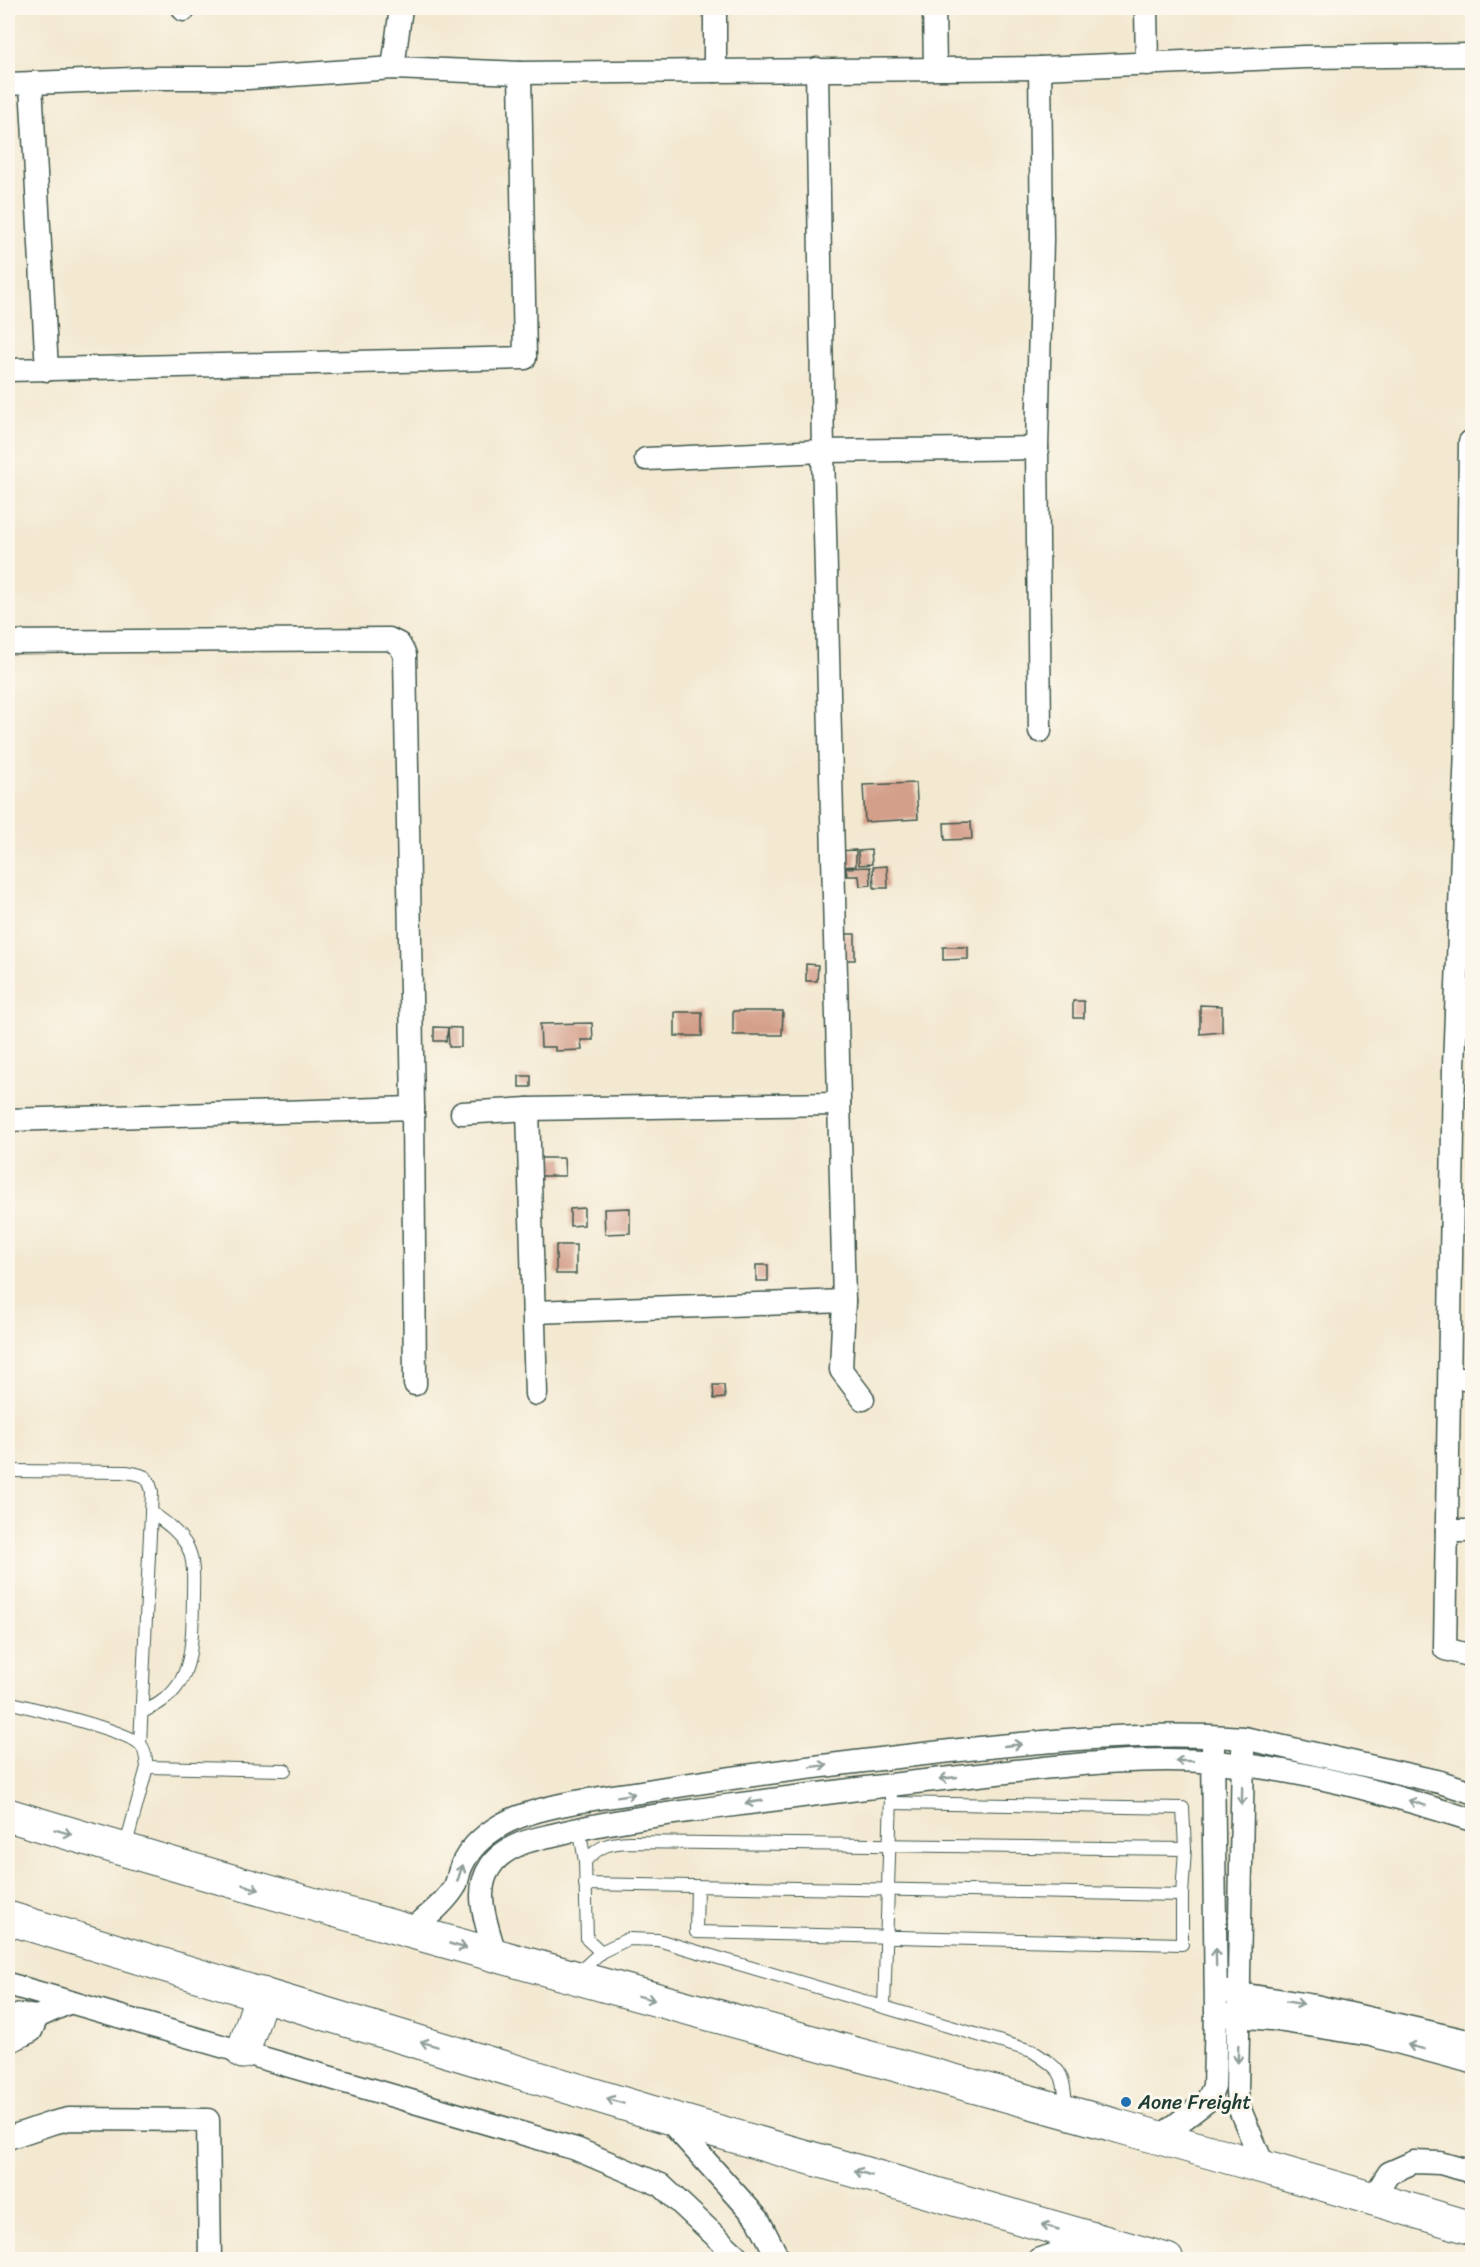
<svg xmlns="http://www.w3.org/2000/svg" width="1480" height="2267" font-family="Sriracha,sans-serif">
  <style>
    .building { fill: #d49f8a }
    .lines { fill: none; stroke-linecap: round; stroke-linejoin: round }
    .lane-casing { stroke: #3f574b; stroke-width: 14 }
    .street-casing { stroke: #3f574b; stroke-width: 25 }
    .secondary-casing { stroke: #3f574b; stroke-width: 35 }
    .lane { stroke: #fff; stroke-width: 12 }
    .street { stroke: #fff; stroke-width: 22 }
    .secondary { stroke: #fff; stroke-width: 33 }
    .oneway { stroke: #8f9e9a }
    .poi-dot { fill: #1f6fb2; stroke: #fbf7ec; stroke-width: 2 }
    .labels { text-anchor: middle; stroke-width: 6; stroke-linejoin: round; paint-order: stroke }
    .poi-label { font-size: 20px; fill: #1f3d34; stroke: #fbf7ec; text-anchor: start }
  </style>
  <rect width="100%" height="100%" fill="#fbf7ec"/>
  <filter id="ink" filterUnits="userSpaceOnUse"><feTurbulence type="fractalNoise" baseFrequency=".0167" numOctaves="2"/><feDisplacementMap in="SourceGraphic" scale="12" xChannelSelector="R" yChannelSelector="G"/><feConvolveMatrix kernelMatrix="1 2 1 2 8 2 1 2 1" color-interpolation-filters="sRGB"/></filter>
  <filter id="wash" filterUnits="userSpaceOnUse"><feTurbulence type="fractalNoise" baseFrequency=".008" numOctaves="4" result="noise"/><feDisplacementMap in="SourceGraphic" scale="24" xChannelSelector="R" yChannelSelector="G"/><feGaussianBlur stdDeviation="1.35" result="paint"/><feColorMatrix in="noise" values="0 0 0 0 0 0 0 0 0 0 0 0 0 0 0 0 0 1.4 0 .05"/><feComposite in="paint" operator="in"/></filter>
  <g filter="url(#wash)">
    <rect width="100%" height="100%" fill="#f3e8d0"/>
    <g id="blocks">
      <g class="building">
        <path d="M916,783L918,819L865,822L863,785Z"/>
        <path d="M971,822L972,839L945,840L944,823Z"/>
        <path d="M856,850V866L838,867V851Z"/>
        <path d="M871,850L872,864L859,865L858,851Z"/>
        <path d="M887,866L888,888H874L873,867Z"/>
        <path d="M870,867L871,885L860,886L859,876H847L846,868Z"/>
        <rect x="841" y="934" width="14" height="26"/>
        <path d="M943,947H968V959L943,960Z"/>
        <path d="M806,964L818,965L817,981H806Z"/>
        <rect x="1073" y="1001" width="11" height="17"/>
        <path d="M1200,1005L1222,1006V1032L1200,1034Z"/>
        <path d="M733,1011H783L782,1035H733Z"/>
        <rect x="675" y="1012" width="27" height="24"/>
        <path d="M592,1023L593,1040H581L582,1050L555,1051V1047H541L540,1024Z"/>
        <path d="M434,1027L461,1028V1047H449L448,1028L446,1041H434Z"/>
        <rect x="519" y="1076" width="12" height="11"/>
        <path d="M536,1158H564L565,1176H536Z"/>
        <path d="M584,1208V1225L570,1226V1209Z"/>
        <path d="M630,1208V1233L605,1234L604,1209Z"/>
        <rect x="556" y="1245" width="20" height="29"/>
        <rect x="756" y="1265" width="12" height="16"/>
        <path d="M713,1385H724L725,1398L714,1399Z"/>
      </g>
    </g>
  </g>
  <g filter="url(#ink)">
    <use href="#blocks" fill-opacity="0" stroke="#3f574b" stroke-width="1.5"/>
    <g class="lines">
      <defs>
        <g id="lane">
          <path d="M8,1471L126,1472C143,1475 148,1474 152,1492L140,1744"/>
          <path d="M8,1702C31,1708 129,1731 141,1745C146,1751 146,1760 147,1767L125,1848"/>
          <path d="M142,1712C148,1709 156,1706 162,1701C196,1679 192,1631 193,1596C193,1580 195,1561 187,1546C178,1531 165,1522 151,1512"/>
          <path d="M147,1767L285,1770"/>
          <path d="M891,1803L1183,1808L1185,1849"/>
          <path d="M579,1828L585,1861L587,1939L601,1952"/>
          <path d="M585,1861C601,1845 608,1843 630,1842L1185,1849L1182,1895"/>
          <path d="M585,1884L1182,1895V1944L696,1932L697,1886"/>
          <path d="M576,1975L601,1952L628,1939L658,1940L1032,2051C1065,2072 1062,2072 1067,2110"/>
          <path d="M884,2007L891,1797"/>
        </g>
        <g id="street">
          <path d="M715,8V71"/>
          <path d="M934,8L935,68"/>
          <path d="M1146,8L1147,64"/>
          <path d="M184,10V8"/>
          <path d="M393,68L401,8"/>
          <path d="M1040,68L1042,240L1037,448L1040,731"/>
          <path d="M817,69L823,451L844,1301L841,1370L863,1399"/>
          <path d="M8,84L157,78H247L393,68L520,73L715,71L1040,68L1304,57L1472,55"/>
          <path d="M31,84L47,370"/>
          <path d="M8,370L525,358L520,73"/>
          <path d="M1472,442H1470L1466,748L1454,1066L1445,1649L1472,1656"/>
          <path d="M646,459L823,451L1037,448"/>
          <path d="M8,642L389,639L399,644L405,655L413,1108L415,1384"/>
          <path d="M528,1109L536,1394"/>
          <path d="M462,1113L528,1109L839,1104"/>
          <path d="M8,1120L413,1108"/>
          <path d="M534,1312L844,1301"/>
          <path d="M1450,1378H1472"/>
          <path d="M1447,1531H1472"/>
          <path d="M1243,1751L1237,2090L1238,2105L1264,2167"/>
          <path d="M409,1932C424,1919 443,1905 454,1888C458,1882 458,1874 461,1867C469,1848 484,1835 501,1825C539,1803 614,1797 659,1789C759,1773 859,1761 960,1750C1054,1740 1149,1731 1244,1738L1440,1782L1472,1792"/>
          <path d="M496,1957C489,1930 472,1893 490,1867C497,1856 508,1849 520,1844C532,1839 545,1837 557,1834C612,1820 670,1814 726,1806C823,1793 919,1781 1016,1771C1079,1764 1152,1756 1215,1762C1303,1769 1389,1794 1472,1820"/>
          <path d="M8,1984L576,2149L661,2185L741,2260"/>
          <path d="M1227,1992L1315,2006L1472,2042"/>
          <path d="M1224,2015L1271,2019L1371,2035L1472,2062"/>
          <path d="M8,2020L20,2015L37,2017L70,2002"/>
          <path d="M8,2042L31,2031L37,2017"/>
          <path d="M665,2116L758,2219L779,2260"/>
          <path d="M1160,2137L1207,2101L1214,2087L1216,2014L1213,1747"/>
          <path d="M8,2138L52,2123L69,2119L208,2120L210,2260"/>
          <path d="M1373,2198L1389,2173L1414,2162L1440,2163L1472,2172"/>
          <path d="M1038,2260L1097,2240"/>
        </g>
        <g id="secondary">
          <path d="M8,1815C493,1962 986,2083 1472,2228"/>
          <path d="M8,1918L664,2116L1167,2260"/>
          <path d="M243,2052L262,1994"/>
        </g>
      </defs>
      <use href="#lane" class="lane-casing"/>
      <use href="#street" class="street-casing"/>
      <use href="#secondary" class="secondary-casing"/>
      <use href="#lane" class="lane"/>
      <use href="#street" class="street"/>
      <use href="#secondary" class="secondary"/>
    </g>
    <defs><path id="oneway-shaft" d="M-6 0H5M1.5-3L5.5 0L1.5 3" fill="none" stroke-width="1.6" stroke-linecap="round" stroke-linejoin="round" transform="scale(1.5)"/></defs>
    <g class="oneway">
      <use href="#oneway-shaft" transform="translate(1013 1745) rotate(-6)"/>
      <use href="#oneway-shaft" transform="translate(1184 1761) rotate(180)"/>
      <use href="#oneway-shaft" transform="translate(819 1766) rotate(-7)"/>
      <use href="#oneway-shaft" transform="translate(948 1778) rotate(174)"/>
      <use href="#oneway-shaft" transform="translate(626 1795) rotate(-9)"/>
      <use href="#oneway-shaft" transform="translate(1242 1796) rotate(91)"/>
      <use href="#oneway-shaft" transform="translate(754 1802) rotate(172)"/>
      <use href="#oneway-shaft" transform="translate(1417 1803) rotate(-163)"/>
      <use href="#oneway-shaft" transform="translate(63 1832) rotate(17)"/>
      <use href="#oneway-shaft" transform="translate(460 1873) rotate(-72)"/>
      <use href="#oneway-shaft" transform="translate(251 1887) rotate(16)"/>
      <use href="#oneway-shaft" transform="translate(458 1946) rotate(16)"/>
      <use href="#oneway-shaft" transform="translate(1216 1957) rotate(-91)"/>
      <use href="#oneway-shaft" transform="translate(646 1998) rotate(15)"/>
      <use href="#oneway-shaft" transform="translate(1295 2003) rotate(10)"/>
      <use href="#oneway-shaft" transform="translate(429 2044) rotate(-163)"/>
      <use href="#oneway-shaft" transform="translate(1416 2047) rotate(-165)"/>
      <use href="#oneway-shaft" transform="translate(1238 2054) rotate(92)"/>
      <use href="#oneway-shaft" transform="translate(615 2101) rotate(-163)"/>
      <use href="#oneway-shaft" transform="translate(863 2173) rotate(-164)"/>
      <use href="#oneway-shaft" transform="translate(1050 2227) rotate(-164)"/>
    </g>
  </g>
  <circle class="poi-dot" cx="1126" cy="2102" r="6"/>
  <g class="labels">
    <g class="poi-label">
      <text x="1138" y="2109">Aone Freight</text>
    </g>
  </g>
  <rect width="1480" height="2267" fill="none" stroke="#fbf7ec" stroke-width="30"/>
</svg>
